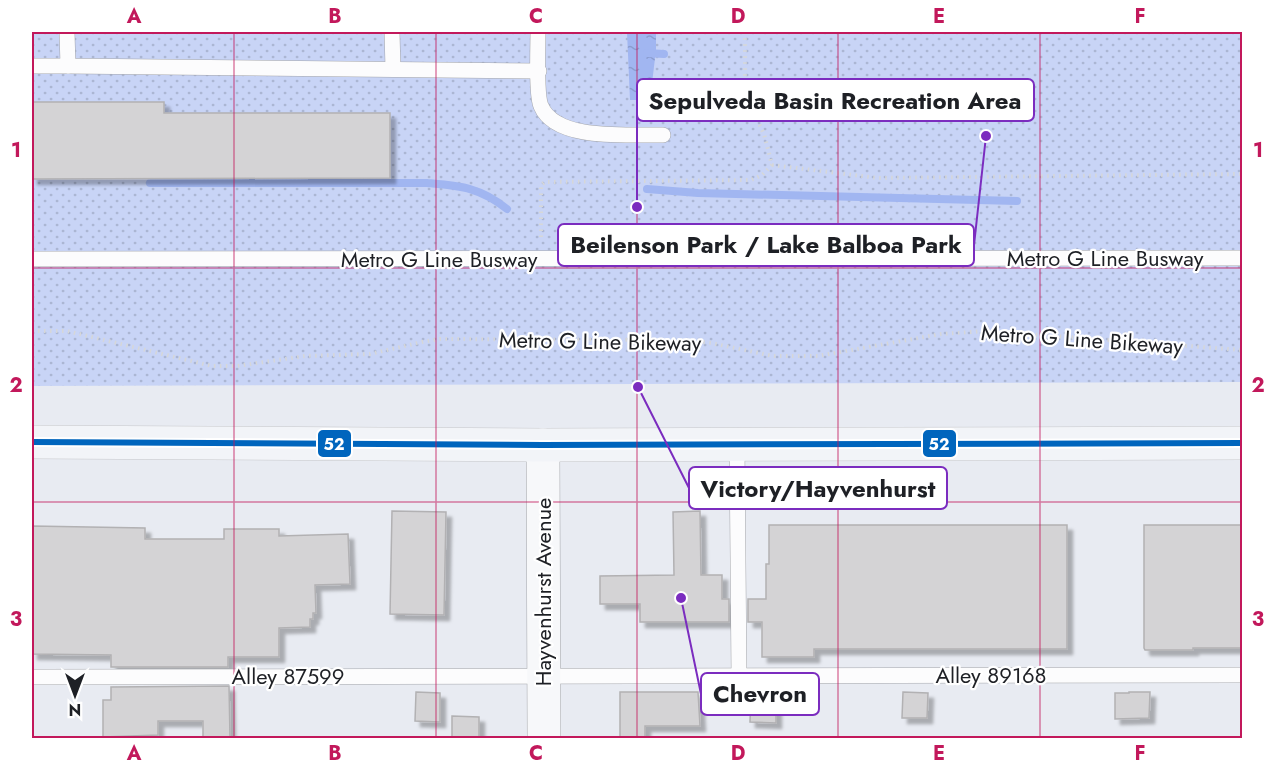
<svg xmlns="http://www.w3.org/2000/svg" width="1274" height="770" font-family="Jost,sans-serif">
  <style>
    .park { fill: url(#park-dots) }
    .water { fill: url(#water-ripples) }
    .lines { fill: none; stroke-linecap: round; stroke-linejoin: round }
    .stream { stroke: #a1b6f1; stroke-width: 8 }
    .building { fill: #d4d3d5; stroke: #b2b1b3; stroke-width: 1.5; filter: url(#shadow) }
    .lane-casing { stroke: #a3a5aa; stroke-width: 16 }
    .secondary-casing { stroke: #a3a5aa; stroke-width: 34 }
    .primary-casing { stroke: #c6c7ca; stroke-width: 34 }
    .path { stroke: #d6d7d8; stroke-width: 4; stroke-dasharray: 1.5 4.5; stroke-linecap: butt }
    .lane { stroke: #fcfcfd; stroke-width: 15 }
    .secondary { stroke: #f7f8fa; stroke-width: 33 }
    .primary { stroke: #f2f4f8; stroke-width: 33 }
    .bus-1-casing { stroke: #fff; stroke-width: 10 }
    .bus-1 { stroke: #0065bd; stroke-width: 6 }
    .grid { fill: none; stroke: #c2185b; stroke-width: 1.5; stroke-opacity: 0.55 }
    .labels { text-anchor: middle; stroke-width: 4.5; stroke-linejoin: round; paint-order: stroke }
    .street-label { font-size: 22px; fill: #1e2025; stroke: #fff }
    .leader { fill: none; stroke: #7b2cbf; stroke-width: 2 }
    .callout-dot { fill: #7b2cbf; stroke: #fff; stroke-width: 2 }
    .callout { fill: #fff; stroke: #7b2cbf; stroke-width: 2 }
    .callout-label { font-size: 24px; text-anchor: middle; font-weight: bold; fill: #1e2025 }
    .line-badge { stroke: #fff; stroke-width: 2 }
    .badge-label { font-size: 16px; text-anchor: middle; font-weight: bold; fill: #fff }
    .neatline { fill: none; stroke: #c2185b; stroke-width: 2 }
    .grid-label { font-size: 20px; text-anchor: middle; font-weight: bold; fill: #c2185b }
  </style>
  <defs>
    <pattern id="park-dots" width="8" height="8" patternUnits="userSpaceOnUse" patternTransform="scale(1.5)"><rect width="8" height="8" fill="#c8d4f6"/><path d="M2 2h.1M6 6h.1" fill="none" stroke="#abb6d3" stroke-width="1.8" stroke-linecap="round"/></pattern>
    <pattern id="water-ripples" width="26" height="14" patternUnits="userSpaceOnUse" patternTransform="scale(1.5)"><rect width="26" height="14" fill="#a1b6f1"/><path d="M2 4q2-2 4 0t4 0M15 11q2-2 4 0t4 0" fill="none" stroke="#8a9cce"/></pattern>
    <filter id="shadow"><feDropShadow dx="5.5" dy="5.5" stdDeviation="1.5" flood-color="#0004"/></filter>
  </defs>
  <rect width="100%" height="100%" fill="#e8ebf2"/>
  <path class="park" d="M32,32H1242V382L32,386Z"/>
  <path class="water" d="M627,32H656V50L650,100H630Z"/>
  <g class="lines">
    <g class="stream">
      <path d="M647,53L664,54"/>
      <path d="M150,183H427C460,186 480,187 507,209"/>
      <path d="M647,189L698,193L1017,201"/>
    </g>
  </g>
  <g class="building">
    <path d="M32,102H164V113H390V178L32,179Z"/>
    <path d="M392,511L446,512L444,615L390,614Z"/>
    <path d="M700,511L701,575H722V599H729V622H640V604H600V576L674,575L673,512Z"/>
    <path d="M769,525H1067V649H814V657H762V622H748V599H766V564H769Z"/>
    <path d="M1144,525H1242V648H1193V650H1145L1144,648Z"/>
    <path d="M32,526L145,528V539H224V529H279V536L348,534L350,584L315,585L316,613H313V619H310V627L279,628V657H228V667H111V655L32,654Z"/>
    <path d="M229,686L230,738H203V721H158V735L103,737V700H111V687Z"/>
    <path d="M416,692L440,693V722L415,721Z"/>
    <path d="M620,692H698L700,726H645V738H620Z"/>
    <path d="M751,692H776V723L750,722Z"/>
    <path d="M903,692L928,693L927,718H902Z"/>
    <path d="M1129,692H1150L1149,718L1115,719V693H1129Z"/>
    <path d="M452,716L479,717V738H452Z"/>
  </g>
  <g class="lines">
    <defs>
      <g id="lane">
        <path d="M67,32L68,66L539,71"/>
        <path d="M392,32L393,69"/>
        <path d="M538,32C538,47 536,95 541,106C556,142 630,134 663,135"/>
        <path d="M32,66H68"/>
        <path d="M32,259L1242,258"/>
        <path d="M737,444L739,676"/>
        <path d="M32,677L1242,675"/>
      </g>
      <path id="secondary" d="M543,445L544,738"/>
      <path id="primary" d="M32,442L543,445L1242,443"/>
    </defs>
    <use href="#lane" class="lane-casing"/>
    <use href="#secondary" class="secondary-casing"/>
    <use href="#primary" class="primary-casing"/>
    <g class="path">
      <path d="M772,165L878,178L1242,174"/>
      <path d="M541,237V185L545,182L751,180L762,175L772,165L764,134L745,95V32"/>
      <path d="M32,331H67L212,366H237L305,356L370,354L422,342L440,339L686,340L711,343L773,356H818L941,334L986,331L1242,350"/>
    </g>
    <use href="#lane" class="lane"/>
    <use href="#secondary" class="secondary"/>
    <use href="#primary" class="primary"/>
    <defs>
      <path id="bus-1" d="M32,442L543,445L1242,443"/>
    </defs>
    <use href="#bus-1" class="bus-1-casing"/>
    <use href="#bus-1" class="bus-1"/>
  </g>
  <path class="grid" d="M234,32V738M436,32V738M637,32V738M838,32V738M1040,32V738M32,268H1242M32,502H1242"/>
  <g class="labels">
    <g class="street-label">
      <text x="1105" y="266">Metro G Line Busway</text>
      <text x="439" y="267">Metro G Line Busway</text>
      <text transform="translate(1082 339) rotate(4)" y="8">Metro G Line Bikeway</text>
      <text transform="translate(600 341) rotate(1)" y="8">Metro G Line Bikeway</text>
      <text transform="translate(543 592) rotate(-90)" y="8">Hayvenhurst Avenue</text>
      <text x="991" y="683">Alley 89168</text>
      <text x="288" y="684">Alley 87599</text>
    </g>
  </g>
  <path class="leader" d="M637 207L637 100M986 136L974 245M638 387L689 488M681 598L701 694"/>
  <g class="callout-dot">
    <circle cx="637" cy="207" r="6"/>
    <circle cx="986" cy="136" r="6"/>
    <circle cx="638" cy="387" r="6"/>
    <circle cx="681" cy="598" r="6"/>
  </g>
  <g class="callout">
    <rect x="637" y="79" width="397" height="42" rx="6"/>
    <rect x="558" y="224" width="416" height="42" rx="6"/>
    <rect x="689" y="467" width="258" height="42" rx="6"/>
    <rect x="701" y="673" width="118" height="42" rx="6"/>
  </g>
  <g class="callout-label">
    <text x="835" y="109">Sepulveda Basin Recreation Area</text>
    <text x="766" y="253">Beilenson Park / Lake Balboa Park</text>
    <text x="818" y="497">Victory/Hayvenhurst</text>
    <text x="760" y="702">Chevron</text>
  </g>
  <g class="line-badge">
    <rect x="317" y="429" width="35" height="29" rx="6" fill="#0065bd"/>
    <rect x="922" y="429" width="35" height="29" rx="6" fill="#0065bd"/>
  </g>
  <g class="badge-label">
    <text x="334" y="450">52</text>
    <text x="939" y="450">52</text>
  </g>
  <rect width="1274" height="770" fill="none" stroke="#ffffff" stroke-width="66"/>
  <g transform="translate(75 695) rotate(180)" stroke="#ffffff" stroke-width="4.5" paint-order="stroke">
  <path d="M0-4.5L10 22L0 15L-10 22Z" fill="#1e2025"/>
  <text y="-9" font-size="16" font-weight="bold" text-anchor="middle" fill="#1e2025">N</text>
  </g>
  <rect x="33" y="33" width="1208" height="704" class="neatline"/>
  <g class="grid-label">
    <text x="134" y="23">A</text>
    <text x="335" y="23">B</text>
    <text x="536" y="23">C</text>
    <text x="738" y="23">D</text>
    <text x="939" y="23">E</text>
    <text x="1140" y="23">F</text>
    <text x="16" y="157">1</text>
    <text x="1258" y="157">1</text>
    <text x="16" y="392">2</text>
    <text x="1258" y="392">2</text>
    <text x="16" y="626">3</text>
    <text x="1258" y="626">3</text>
    <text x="134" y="760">A</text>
    <text x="335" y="760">B</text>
    <text x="536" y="760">C</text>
    <text x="738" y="760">D</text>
    <text x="939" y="760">E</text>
    <text x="1140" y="760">F</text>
  </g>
</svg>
